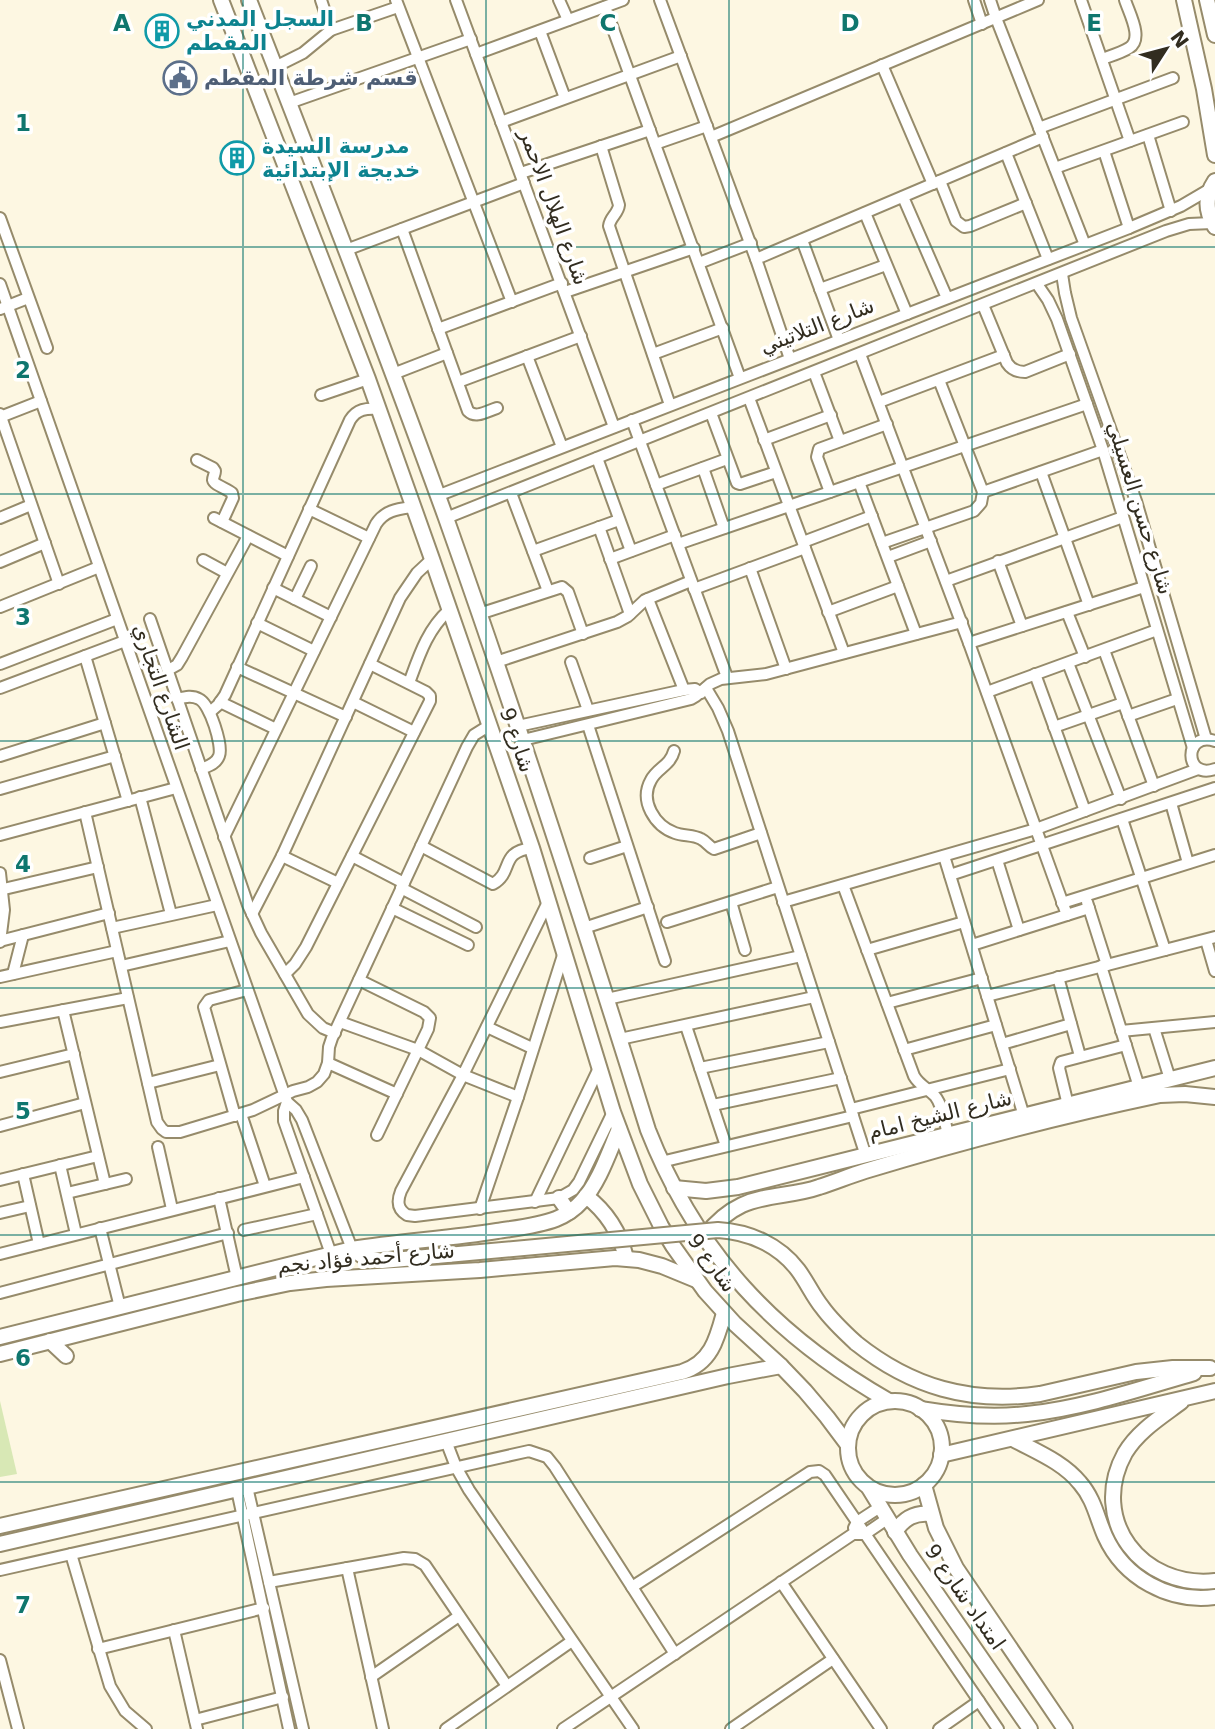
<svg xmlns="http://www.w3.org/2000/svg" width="1215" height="1729" font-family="'DejaVu Sans',Cairo,sans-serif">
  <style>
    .green { fill: #d8e8b5 }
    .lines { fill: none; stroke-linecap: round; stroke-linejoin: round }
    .street-casing { stroke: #968b6b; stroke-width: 14 }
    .secondary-casing { stroke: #968b6b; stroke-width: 18 }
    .street { stroke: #fff; stroke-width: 10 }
    .secondary { stroke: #fff; stroke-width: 14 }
    .secondary-bridge-casing { stroke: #968b6b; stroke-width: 18; stroke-linecap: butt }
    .secondary-bridge { stroke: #fff; stroke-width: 14 }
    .grid { fill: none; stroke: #0f766e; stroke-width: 2; stroke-opacity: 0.55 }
    .labels { text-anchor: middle; stroke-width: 7; stroke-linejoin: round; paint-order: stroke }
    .culture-label { font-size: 21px; font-weight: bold; fill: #0d838f; stroke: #fff; text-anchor: start }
    .service-label { font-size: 21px; font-weight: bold; fill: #4e5e75; stroke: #fff; text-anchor: start }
    .street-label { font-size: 21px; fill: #322d20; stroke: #fff }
    .grid-label { font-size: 23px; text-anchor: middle; font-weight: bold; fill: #0f766e; stroke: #fff; stroke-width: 7; stroke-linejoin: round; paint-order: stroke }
  </style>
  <rect width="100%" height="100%" fill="#fdf7e2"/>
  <path class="green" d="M0,1401L17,1474L0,1477Z"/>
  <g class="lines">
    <defs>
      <g id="street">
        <path d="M321,0L331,30"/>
        <path d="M396,0L512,302"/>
        <path d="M456,0L614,427"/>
        <path d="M559,0L568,20"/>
        <path d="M660,0L756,259L790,359"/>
        <path d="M974,0L982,24"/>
        <path d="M990,0L996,18L1085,245"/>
        <path d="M1081,0L1130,141"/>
        <path d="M605,7L740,378"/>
        <path d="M540,31L565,98"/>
        <path d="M476,54L623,0"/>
        <path d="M1102,59C1110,56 1121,53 1129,48C1144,39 1129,13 1125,0"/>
        <path d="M882,65L933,184"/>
        <path d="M275,67L303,53L331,30L398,7"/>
        <path d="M289,103L471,39"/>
        <path d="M501,122L681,56"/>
        <path d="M1039,128L1173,78"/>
        <path d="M1148,135L1171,211"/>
        <path d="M711,137L1038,0"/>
        <path d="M655,144L707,126"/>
        <path d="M601,146L619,205C618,214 610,217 609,226L670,405"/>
        <path d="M1104,151L1129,228"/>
        <path d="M1006,153L1048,259"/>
        <path d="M1055,168L1183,122"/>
        <path d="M521,173L650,130"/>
        <path d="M940,181L956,221L964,227L970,226L1026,203"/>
        <path d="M903,197L947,298"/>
        <path d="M865,213L907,314"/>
        <path d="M0,218L47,348"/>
        <path d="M402,229L468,411C476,419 487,411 497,408"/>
        <path d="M802,240L839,340"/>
        <path d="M346,250L524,183"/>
        <path d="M756,259L1043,137"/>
        <path d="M699,263L751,243"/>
        <path d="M1062,274L1065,293L1071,318L1136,501L1206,739"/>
        <path d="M0,284L287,1102L296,1110L302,1120L352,1249"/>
        <path d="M1037,284L1048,300L1057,319L1103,450L1193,748"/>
        <path d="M820,289L886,265"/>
        <path d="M565,292L694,248"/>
        <path d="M983,305L1007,363C1011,369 1017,372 1025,372L1070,354"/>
        <path d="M0,309L28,298"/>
        <path d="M438,329L562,283"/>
        <path d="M653,354L723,328"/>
        <path d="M860,354L969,643L1067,915"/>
        <path d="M527,356L562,447"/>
        <path d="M814,372L840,441"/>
        <path d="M393,374L447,353"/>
        <path d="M458,382L581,336"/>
        <path d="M321,395L368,379"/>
        <path d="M749,398L844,653"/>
        <path d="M879,402L1004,355"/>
        <path d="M711,413L737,483L740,484L776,472"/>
        <path d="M0,414L59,584"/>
        <path d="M0,417L41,401"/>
        <path d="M632,420L727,677"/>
        <path d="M764,440L831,415"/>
        <path d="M597,458L631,551"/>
        <path d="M197,460L213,468L215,471C215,474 213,477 213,480C214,485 228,489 232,493L233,498L222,522"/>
        <path d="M703,468L724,528"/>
        <path d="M1041,472L1089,605"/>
        <path d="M859,482L916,634"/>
        <path d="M656,485L727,459"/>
        <path d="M830,492L817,457L819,449L887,424"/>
        <path d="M983,492L1103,450"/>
        <path d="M511,493L548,591"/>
        <path d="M437,496L1129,228L1181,206L1210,189"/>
        <path d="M309,509L369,538"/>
        <path d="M0,518L31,505"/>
        <path d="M214,518L288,556"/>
        <path d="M446,518L1166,231L1189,224L1212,223"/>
        <path d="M599,527L630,614"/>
        <path d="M803,542L872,516"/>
        <path d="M882,543L974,511L981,503L983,492L939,380"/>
        <path d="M678,544L1087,404"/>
        <path d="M533,551L619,520"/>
        <path d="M888,557L931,541"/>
        <path d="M610,559L675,535"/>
        <path d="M203,560L227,573"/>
        <path d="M998,561L1022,626"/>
        <path d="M0,562L45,543"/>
        <path d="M750,568L786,669"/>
        <path d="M946,581L1123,517"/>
        <path d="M273,588L331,617"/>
        <path d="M694,589L805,548"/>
        <path d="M295,599L311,566"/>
        <path d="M648,599L684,690"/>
        <path d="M0,607L99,567"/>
        <path d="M828,612L898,586"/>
        <path d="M1067,612L1085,657"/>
        <path d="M479,614L562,587L568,592L583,634"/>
        <path d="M150,619L248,905L261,933L308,1014L323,1028L335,1033"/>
        <path d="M257,623L314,651"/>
        <path d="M969,643L1144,587"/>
        <path d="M1104,650L1154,786"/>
        <path d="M85,656L128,801"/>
        <path d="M496,662L617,622L628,616L645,600L691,581"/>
        <path d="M571,662L588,710"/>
        <path d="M1068,663L1121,799"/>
        <path d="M0,664L117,619"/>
        <path d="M237,667L346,717"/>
        <path d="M168,670L177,665L182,657L248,536"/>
        <path d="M1035,674L1085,811"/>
        <path d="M409,683C419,656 427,630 449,610"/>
        <path d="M0,688L125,641"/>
        <path d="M706,688L718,708L728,731L866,1156"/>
        <path d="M987,692L1157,630"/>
        <path d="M177,699C185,697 192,695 199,699C210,704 223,746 219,756C216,764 208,766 201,769"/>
        <path d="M220,702L276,729"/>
        <path d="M353,702L414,732"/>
        <path d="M210,712L218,705L225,695L350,420C357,409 366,408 379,409"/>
        <path d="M1128,716L1177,699"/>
        <path d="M588,725L665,961"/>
        <path d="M518,726L684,690L695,689L701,693"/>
        <path d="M1054,727L1123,703"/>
        <path d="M523,740L691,699L696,696L710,684L721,679L766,674L962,622"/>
        <path d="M1215,741C1183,731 1184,780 1215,769"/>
        <path d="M674,751C670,766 657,768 651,780C639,801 655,826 675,833C683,836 694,835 701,839C707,842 708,846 714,849L761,833"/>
        <path d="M0,756L105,723"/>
        <path d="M0,789L115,756"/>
        <path d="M140,797L171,914"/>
        <path d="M1171,803L1188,863"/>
        <path d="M85,812L157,1122L162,1129L166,1132H180L253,1110L293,1091L308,1087L317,1082L324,1074L328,1063L329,1047L332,1038L467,747L474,735L490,725"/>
        <path d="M1122,819L1165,950"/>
        <path d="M0,835L176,788"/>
        <path d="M224,837L376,524C385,510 398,509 413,507"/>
        <path d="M421,846L493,884C514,872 499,852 532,848"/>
        <path d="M282,856L338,883"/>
        <path d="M352,856L404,883"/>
        <path d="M944,856L1024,1116"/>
        <path d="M590,858L627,846"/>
        <path d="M997,860L1019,930"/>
        <path d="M0,873L4,910L0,942"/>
        <path d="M950,875L1215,788"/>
        <path d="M843,885L914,1076C919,1085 927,1088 935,1096C943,1106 945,1123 948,1135"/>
        <path d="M401,888L476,927"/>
        <path d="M0,890L98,867"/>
        <path d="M549,900L463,1075L401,1191C397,1201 397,1209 407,1215L415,1216L559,1198L573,1190L579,1182L613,1112"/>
        <path d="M731,902L745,950"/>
        <path d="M783,902L1036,829L1198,769"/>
        <path d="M1087,902L1107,965"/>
        <path d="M1062,903L1215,855"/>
        <path d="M392,908L468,945"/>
        <path d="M252,914L282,856L400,598L417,573L432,559"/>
        <path d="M667,922L778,887"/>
        <path d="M112,928L217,905"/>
        <path d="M584,928L648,907"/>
        <path d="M1206,940L1215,971"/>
        <path d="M0,941L109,913"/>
        <path d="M972,945L1089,908"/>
        <path d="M867,950L964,922"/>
        <path d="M121,966L230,941"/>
        <path d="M1101,966L1139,1087"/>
        <path d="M13,974L23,935"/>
        <path d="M285,974L295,964L306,947L430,701V696L426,692L370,664"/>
        <path d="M0,977L117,951"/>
        <path d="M1058,977L1080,1056"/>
        <path d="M359,980L424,1012L430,1018L428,1029L377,1135"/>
        <path d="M987,996L1215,937"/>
        <path d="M607,999L801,956"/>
        <path d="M887,1003L982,978"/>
        <path d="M63,1010L105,1184"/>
        <path d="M0,1022L128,998"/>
        <path d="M340,1022L418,1050L463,1075L518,1097"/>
        <path d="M686,1026L726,1146"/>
        <path d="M487,1027L532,1048"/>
        <path d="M1154,1028L1170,1079"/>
        <path d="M1121,1031L1215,1022"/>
        <path d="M620,1039L814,997"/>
        <path d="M1002,1044L1071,1024"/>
        <path d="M904,1050L996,1025"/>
        <path d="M328,1063L397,1094"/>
        <path d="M700,1068L829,1042"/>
        <path d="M0,1072L74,1054"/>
        <path d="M148,1083L220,1065"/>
        <path d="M287,1102L284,1111V1121L331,1254"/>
        <path d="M713,1105L841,1078"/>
        <path d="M1068,1105L1059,1068L1061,1062L1126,1045"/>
        <path d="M851,1109L1010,1069"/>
        <path d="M241,1114L265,1186"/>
        <path d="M235,1116L204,1007L209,1000L247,990"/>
        <path d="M0,1126L85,1103"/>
        <path d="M158,1147L172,1209"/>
        <path d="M661,1162L853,1116"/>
        <path d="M60,1165L76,1234"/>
        <path d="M23,1174L39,1244"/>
        <path d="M0,1180L98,1156"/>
        <path d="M67,1193L126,1179"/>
        <path d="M219,1198L237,1278"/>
        <path d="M535,1202L600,1066"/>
        <path d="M480,1209L518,1097L564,952"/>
        <path d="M0,1213L30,1206"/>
        <path d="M100,1228L120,1307"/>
        <path d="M244,1230L317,1214"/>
        <path d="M0,1254L304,1177"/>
        <path d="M0,1293L228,1233"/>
        <path d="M446,1441L456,1467L469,1490L633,1729"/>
        <path d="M247,1487L303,1729"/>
        <path d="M237,1490L289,1729"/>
        <path d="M854,1528L857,1522L880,1507"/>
        <path d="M71,1554L110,1686L125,1711L146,1729"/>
        <path d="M347,1568L383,1729"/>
        <path d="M0,1570L529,1451L547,1457L555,1467L675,1654"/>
        <path d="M269,1582L404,1558L415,1559L425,1565L507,1686"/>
        <path d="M781,1582L881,1729"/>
        <path d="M632,1587L810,1472L819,1471L825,1475L998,1729"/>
        <path d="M174,1630L197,1729"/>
        <path d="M98,1649L264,1608"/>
        <path d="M0,1660L18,1729"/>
        <path d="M371,1677L459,1616"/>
        <path d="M195,1720L283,1697"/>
        <path d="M446,1729L572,1641"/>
        <path d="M563,1729L853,1534H865L887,1519"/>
        <path d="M731,1729L833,1659"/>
        <path d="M939,1729L979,1701"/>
      </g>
      <g id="secondary">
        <path d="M221,0L368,379L432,559L532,848L613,1112L640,1184L661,1226L673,1246L705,1291L735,1324L781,1366L805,1391L827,1417L848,1445"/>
        <path d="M249,0C316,172 383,344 446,518C518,721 584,925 648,1130C697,1254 775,1336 889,1401"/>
        <path d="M1184,0L1204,89L1215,155"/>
        <path d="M1207,0L1215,35"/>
        <path d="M1215,181C1205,196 1205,211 1215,227"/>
        <path d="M674,1188L706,1191L738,1187L1215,1068"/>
        <path d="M586,1196C607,1212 620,1233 626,1258"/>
        <path d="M559,1198L569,1212"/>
        <path d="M705,1236C715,1223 727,1212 742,1205C766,1194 794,1196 819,1187C835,1182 849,1176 865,1171C961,1142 1061,1116 1160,1095L1185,1094L1215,1097"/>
        <path d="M352,1249L366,1258L382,1261L600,1241"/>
        <path d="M0,1337L352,1249C400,1241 449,1239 497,1231C516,1228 538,1226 556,1219C566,1215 575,1209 582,1201C599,1183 609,1152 619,1129"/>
        <path d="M50,1341L66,1356"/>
        <path d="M856,1343C911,1387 970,1404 1040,1394L1136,1372L1173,1368H1210"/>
        <path d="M0,1354L237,1294L290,1283L326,1279L480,1270L615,1258L639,1260L662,1266L696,1280"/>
        <circle cx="895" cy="1448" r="47"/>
        <path d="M1181,1402C1161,1417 1138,1431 1125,1453C1088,1520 1142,1589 1215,1581"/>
        <path d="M920,1409C956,1415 991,1418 1027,1414C1084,1408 1139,1389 1194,1373"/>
        <path d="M1013,1439C1037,1452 1063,1462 1080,1483C1094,1499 1097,1518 1105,1536C1124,1578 1169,1603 1215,1597"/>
        <path d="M941,1455L1215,1391"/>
        <path d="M924,1485L936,1528L956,1568L1065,1729"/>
        <path d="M869,1488L910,1555L1030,1729"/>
        <path d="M0,1526L682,1372C711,1363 717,1339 724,1313"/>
        <path d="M895,1532C904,1518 915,1512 931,1514"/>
        <path d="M0,1544L728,1376L781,1366"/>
      </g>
    </defs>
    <use href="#street" class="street-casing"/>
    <use href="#secondary" class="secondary-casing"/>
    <use href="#street" class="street"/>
    <use href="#secondary" class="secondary"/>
    <defs>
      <path id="secondary-bridge" d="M600,1241L718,1230C750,1232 779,1245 798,1270C807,1282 813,1296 822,1307C832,1321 844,1332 856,1343"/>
    </defs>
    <use href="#secondary-bridge" class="secondary-bridge-casing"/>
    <use href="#secondary-bridge" class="secondary-bridge"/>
  </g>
  <path class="grid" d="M243,0V1729M486,0V1729M729,0V1729M972,0V1729M0,247H1215M0,494H1215M0,741H1215M0,988H1215M0,1235H1215M0,1482H1215"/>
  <defs>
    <symbol id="building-ring" viewBox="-11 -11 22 22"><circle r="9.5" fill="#fff" stroke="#0f9aa8" stroke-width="1.5"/><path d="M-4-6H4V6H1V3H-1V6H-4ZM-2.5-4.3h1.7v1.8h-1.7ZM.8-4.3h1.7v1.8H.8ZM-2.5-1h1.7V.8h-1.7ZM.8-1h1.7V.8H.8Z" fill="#0f9aa8"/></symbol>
    <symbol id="civic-ring" viewBox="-11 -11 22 22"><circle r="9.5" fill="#fff" stroke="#5c6f8a" stroke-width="1.5"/><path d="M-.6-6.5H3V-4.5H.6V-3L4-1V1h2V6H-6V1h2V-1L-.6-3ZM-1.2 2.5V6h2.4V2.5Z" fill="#5c6f8a"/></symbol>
  </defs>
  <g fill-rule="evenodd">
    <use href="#building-ring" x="143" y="12" width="38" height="38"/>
    <use href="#civic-ring" x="161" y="59" width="38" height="38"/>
    <use href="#building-ring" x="218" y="139" width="38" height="38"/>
  </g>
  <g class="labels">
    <g class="culture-label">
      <text x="186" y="26">السجل المدني<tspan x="186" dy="24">المقطم</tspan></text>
      <text x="262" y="153">مدرسة السيدة<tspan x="262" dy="24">خديجة الإبتدائية</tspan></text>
    </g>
    <g class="service-label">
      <text x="204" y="85">قسم شرطة المقطم</text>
    </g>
    <g class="street-label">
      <text transform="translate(554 207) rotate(70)" y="7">شارع الهلال الاحمر</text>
      <text transform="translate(817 326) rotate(-21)" y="7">شارع التلاتيني</text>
      <text transform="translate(1140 508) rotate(73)" y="7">شارع حسن العسيلي</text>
      <text transform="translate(161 687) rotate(71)" y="7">الشارع التجاري</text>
      <text transform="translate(517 740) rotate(71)" y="7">شارع 9</text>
      <text transform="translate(940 1115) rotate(-14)" y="7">شارع الشيخ امام</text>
      <text transform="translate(366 1258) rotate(-5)" y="7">شارع أحمد فؤاد نجم</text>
      <text transform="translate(712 1263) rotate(54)" y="7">شارع 9</text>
      <text transform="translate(965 1597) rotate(55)" y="7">امتداد شارع 9</text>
    </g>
  </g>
  <g class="grid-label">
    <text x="122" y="31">A</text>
    <text x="364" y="31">B</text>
    <text x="608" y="31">C</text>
    <text x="850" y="31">D</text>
    <text x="1094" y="31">E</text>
    <text x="23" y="131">1</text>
    <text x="23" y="378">2</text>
    <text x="23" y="625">3</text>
    <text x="23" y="872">4</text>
    <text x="23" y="1119">5</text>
    <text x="23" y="1366">6</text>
    <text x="23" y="1613">7</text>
  </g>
  <g transform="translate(1166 49) rotate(54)" stroke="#ffffff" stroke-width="5" paint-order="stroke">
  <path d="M0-5L12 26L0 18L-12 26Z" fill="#322d20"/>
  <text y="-10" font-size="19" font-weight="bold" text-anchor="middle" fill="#322d20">N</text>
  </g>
</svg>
